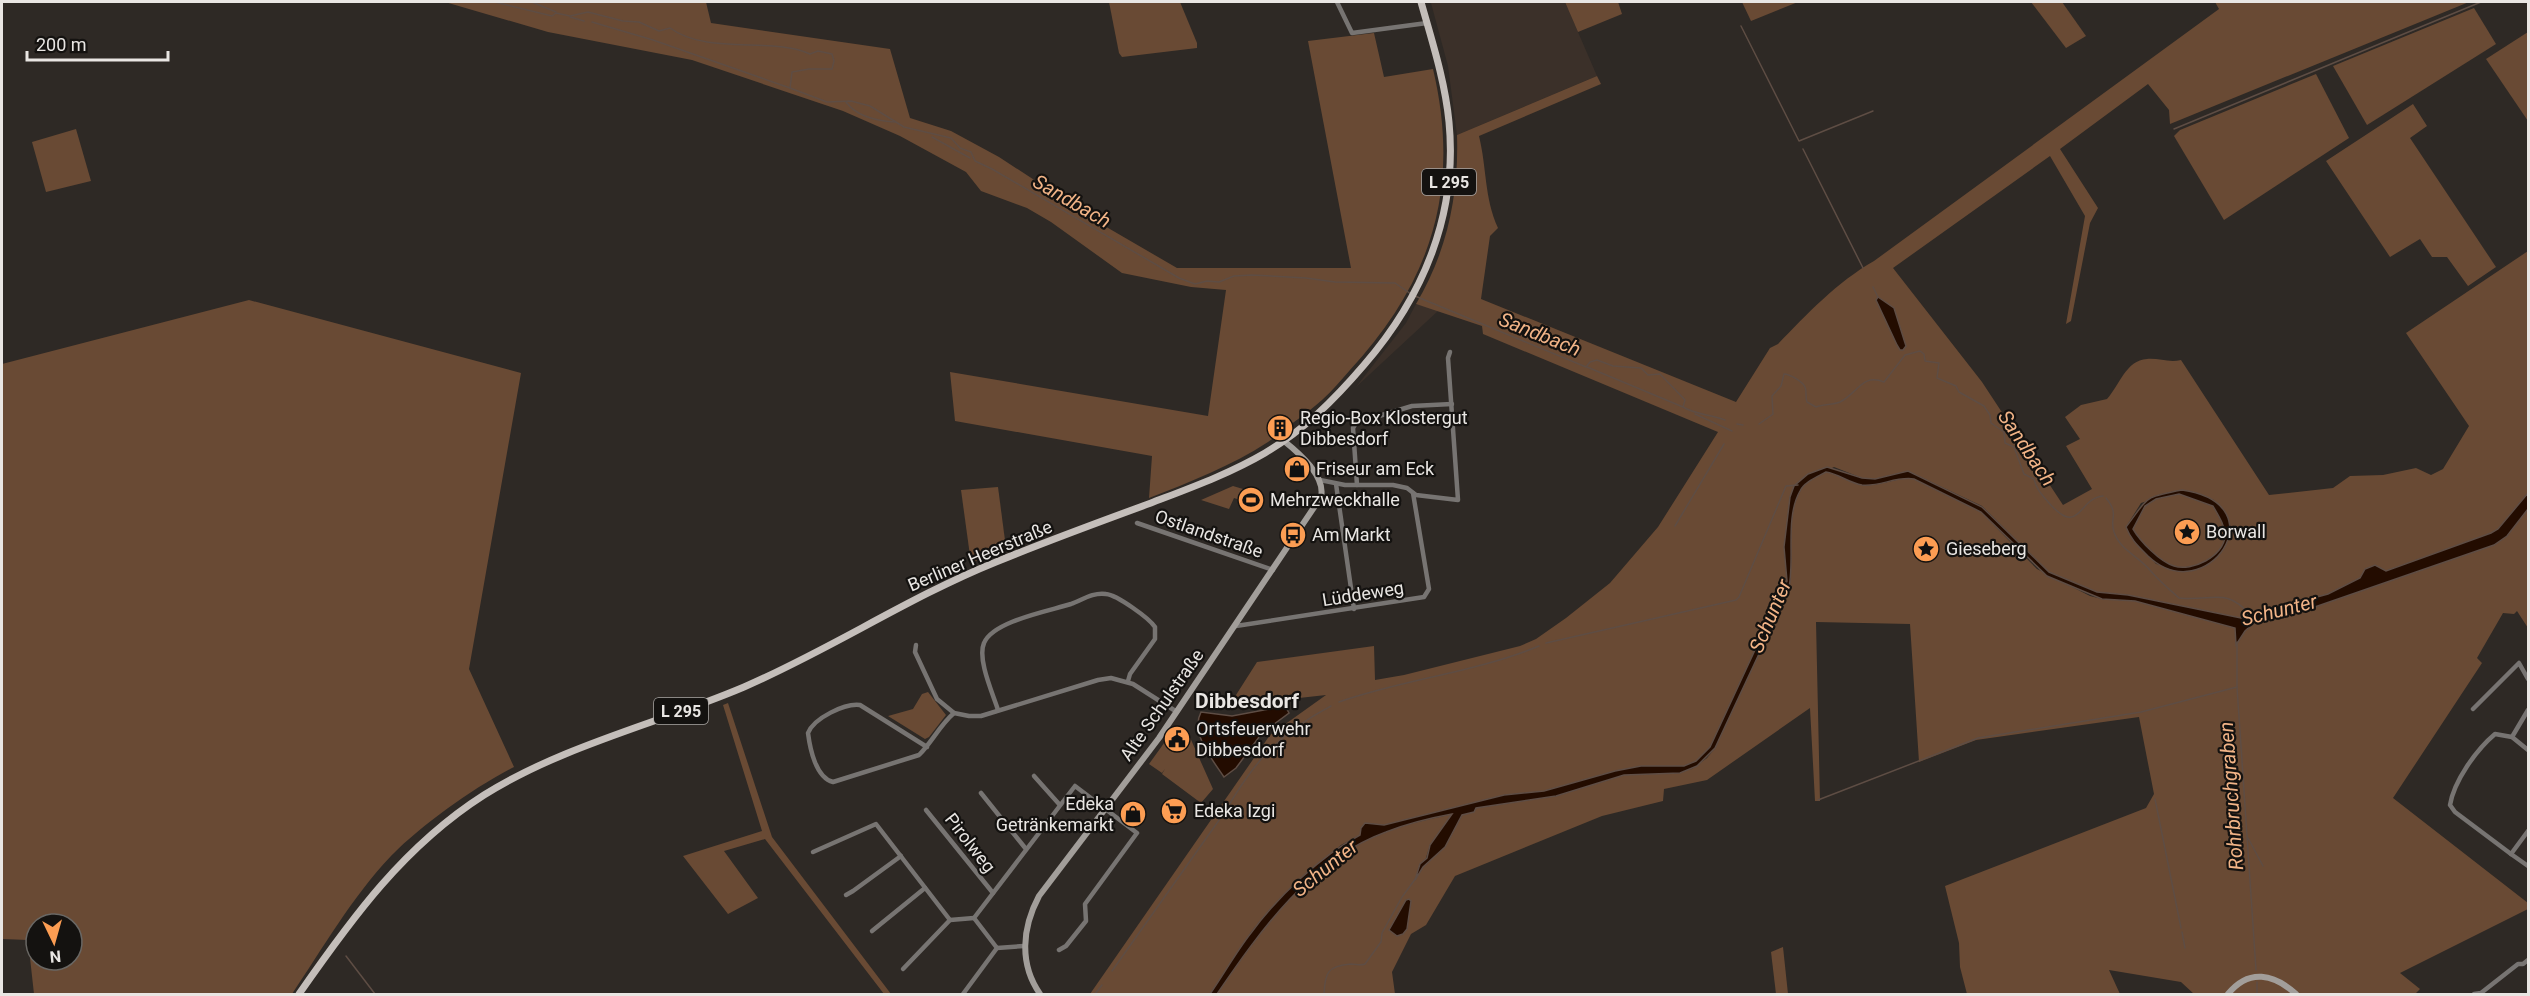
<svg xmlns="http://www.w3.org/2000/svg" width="2530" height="996" font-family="Roboto,sans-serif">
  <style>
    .built { fill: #3b3029 }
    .green { fill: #694a34; fill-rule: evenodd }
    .water { fill: #230c00; stroke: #5e4d44; stroke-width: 1.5; fill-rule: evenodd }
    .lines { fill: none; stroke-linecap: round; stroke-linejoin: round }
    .stream { stroke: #5e4d44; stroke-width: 1.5 }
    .street { stroke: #777472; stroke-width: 4.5 }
    .secondary { stroke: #a29e9a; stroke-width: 6 }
    .primary { stroke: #c4beba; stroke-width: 7 }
    .labels { text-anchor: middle; stroke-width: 4.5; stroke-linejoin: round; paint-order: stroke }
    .shield { fill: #141210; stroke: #a9a6a4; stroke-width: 1.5 }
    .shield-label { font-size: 16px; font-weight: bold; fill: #e9e6e3 }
    .poi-label { font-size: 18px; fill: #e9e6e3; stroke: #141210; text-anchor: start }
    .street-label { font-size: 18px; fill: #e9e6e3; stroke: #141210 }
    .water-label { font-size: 20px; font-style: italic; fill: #f2b487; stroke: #141210 }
    .quarter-label { font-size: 21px; font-weight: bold; fill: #e9e6e3; stroke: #141210 }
  </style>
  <rect width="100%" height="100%" fill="#2e2925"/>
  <g class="built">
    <path d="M1434,2H1565L1597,76L1457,135L1448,66L1431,3Z"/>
    <path d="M1416,304L1439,310L1356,387L1406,323Z"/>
  </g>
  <g class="green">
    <path d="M445,2H706L711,23L890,49L910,118L951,131L999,157L1103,225L1177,268H1351L1308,41L1374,33L1384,77L1433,69C1461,188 1432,281 1350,370C1341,380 1332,391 1322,400C1310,411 1295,421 1282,431C1277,434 1273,439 1268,442C1231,466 1190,482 1149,498L1152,456L955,421L950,372L1208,416L1226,290L1191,287L1122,273L1051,222L1027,208L981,191L966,172L900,136L843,111L692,60L548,32Z"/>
    <path d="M1109,2H1180L1197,43V48L1122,57L1119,53Z"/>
    <path d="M1565,2H1618L1622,14L1578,32Z"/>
    <path d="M1742,2H1798L1751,21Z"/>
    <path d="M2031,2H2062L2086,36L2066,48Z"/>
    <path d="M2215,2H2469L2170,124L2169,110L2148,84L2060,149L2098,208L2090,223L2071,321L2066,324L2085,216L2050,156L1893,268L1982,382L2063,505L2092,489L2066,446L2080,439L2065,417L2081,405L2107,399C2119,386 2126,360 2147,359C2159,358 2169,363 2181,360L2269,495L2333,488L2350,476L2383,475L2416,468L2431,475L2443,469L2469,426L2406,333L2528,251V493L2498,529L2491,533L2385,572L2375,565L2365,569L2360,578L2328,594L2241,618L2128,595L2097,592L2049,572L1982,506L1908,471L1875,479L1862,478L1834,467L1794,487L1784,547L1787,581L1710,747L1696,761L1684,766H1641L1544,791L1504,795L1384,825L1374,824L1360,835L1341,845L1269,910L1251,932L1210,994H1090L1270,735L1326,695L1229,706L1257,662L1374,646L1375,680L1404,675L1520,646L1536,639L1566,618L1610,583L1658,527L1718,432L1483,334L1482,326L1416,304C1447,252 1459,195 1457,135L1597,76L1601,84L1479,136C1487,169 1484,197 1498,228L1490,236L1481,299L1736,402L1770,348L1778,344C1807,314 1837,282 1874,261L2219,9ZM2182,490L2214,500L2230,535C2206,576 2201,571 2156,564L2126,527L2141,503Z"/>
    <path d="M2474,8L2496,44L2367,125L2333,66Z"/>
    <path d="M2528,32V121L2486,59Z"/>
    <path d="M2316,74L2349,138L2224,220L2174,136L2180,130Z"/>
    <path d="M2413,104L2427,126L2410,138L2496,267L2468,286L2447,257H2432L2420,239L2390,257L2326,161Z"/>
    <path d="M76,129L91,181L46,192L32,142Z"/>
    <path d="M249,300L521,373L469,669L514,767C472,789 424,823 391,856C352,897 323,948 292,994H34L28,940L2,939V364ZM36,924H72V960H36Z"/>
    <path d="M1826,472C1842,475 1855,484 1872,484C1887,484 1897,477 1914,479L1981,512L2037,569L2090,596L2102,599L2135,601L2235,628L2236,644L2245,631L2254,623L2309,609L2494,545L2507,536L2528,509V628L2517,611L2514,614L2503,613L2477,658L2482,663L2393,798L2528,903V909L2400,973L2420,989L2415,994H2194L2181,982L2109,970L2120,994H1967L1960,967L1959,943L1945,886L2146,808L2154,794L2139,717L1976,740L1919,762L1910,624L1816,622L1820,801H1815L1810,708L1707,780L1664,789L1663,801L1602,816L1455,876L1426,925L1411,934L1392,972L1395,994H1217C1260,931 1312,859 1386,831C1407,824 1431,819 1452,814L1430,845L1423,867L1445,847L1462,815L1474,812L1476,808L1556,796L1624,775L1668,773L1692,769L1707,758L1715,748L1788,592C1796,563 1784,519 1800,491C1804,482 1817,476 1826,472Z"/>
    <path d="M1233,486L1243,489L1242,493L1245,494L1243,501L1234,498L1229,509L1201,500Z"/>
    <path d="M998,487L1006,548L971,563L961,490Z"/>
    <path d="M2179,494L2213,506C2218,515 2225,525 2225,536C2224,556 2192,572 2174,566C2160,562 2140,541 2133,529L2145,506L2156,499Z"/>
    <path d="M928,692L946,715L929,737L925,739L888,716L913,709L922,694Z"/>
    <path d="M728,703L772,837L891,994H884L765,839L724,851L758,898L728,914L683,856L762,831L723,705Z"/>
    <path d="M1188,733L1213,789L1201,803L1162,774L1165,769L1162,773L1149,764L1167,739L1179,748Z"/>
    <path d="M1783,947L1788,994H1776L1771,952Z"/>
  </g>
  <g class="water">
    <path d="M1878,297L1894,308L1906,346L1903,350H1900L1897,345L1876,300Z"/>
    <path d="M1827,467L1862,478L1875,479L1908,471L1982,507L2049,572L2097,592L2128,595L2241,618L2328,594L2360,578L2365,569L2375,565L2386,571L2491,533L2498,529L2528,493V509L2507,536L2494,545L2309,609L2254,623L2245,631L2236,645L2235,628L2135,601L2102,599L2047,576L1981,512L1914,479C1896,476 1880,487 1862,485C1849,483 1839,474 1826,472C1817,477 1804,482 1800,491C1784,519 1796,563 1788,592L1715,748L1697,766L1680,773L1624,775L1556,796L1476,808L1474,812L1462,815L1445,847L1423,867L1415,880L1420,864L1427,858L1430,845L1452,814C1430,818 1406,824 1386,832C1311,859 1260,931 1217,994H1210C1224,974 1236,952 1251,933C1277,897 1322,855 1360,835L1361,828L1365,823L1384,825L1504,795L1544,791L1615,771L1641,766H1684L1696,761L1710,747L1787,581L1784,547L1790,497L1794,486L1808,474Z"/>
    <path d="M2182,490C2280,504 2206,611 2148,556C2138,546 2131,540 2126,527C2149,497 2143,497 2182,490ZM2179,494L2213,506C2218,515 2225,525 2225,536C2224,556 2192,572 2174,566C2160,562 2140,541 2133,529L2145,506L2156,499Z"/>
    <path d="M1285,706L1289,713L1262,733L1236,768L1224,777C1212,759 1190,733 1201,712L1232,716Z"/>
    <path d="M1409,899L1411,901L1407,929L1403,934L1397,936L1389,930L1406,900Z"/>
  </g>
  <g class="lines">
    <g class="stream">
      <path d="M495,2L552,16L556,13L570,16L588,12L623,21L639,22L659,31L670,28C709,56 771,36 810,54L818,51L832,54L834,61L832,69H809L792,72L790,88L827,102L851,101L870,106L904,127L951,138L960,148L971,152L975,161L992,169L1179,278L1195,284L1207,281L1219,282L1234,276L1252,275L1306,278L1335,282L1395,283L1411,294"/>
      <path d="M532,2L556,12"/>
      <path d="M570,17L584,21"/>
      <path d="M592,22L653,40L790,88"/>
      <path d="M1741,26L1799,141L1873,111"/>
      <path d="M846,102C857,117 878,121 895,122"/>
      <path d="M2174,129L2481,2"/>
      <path d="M932,137L970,158"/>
      <path d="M1803,149L1863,268"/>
      <path d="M1873,287L1878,297"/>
      <path d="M1415,296L1586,367L1590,362L1597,360L1613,366L1641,368L1648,375L1660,374L1685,400L1683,407C1696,415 1710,414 1725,420"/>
      <path d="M1587,367L1683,407"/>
      <path d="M1695,414L1732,431"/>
      <path d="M1737,424L1743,425"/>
      <path d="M1759,424L1773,414L1772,396L1781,386L1784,374C1790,374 1803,382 1805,387C1807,391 1805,397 1807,402L1816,407C1824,404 1832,405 1840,402C1858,393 1862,373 1884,382L1905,355L1920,351L1924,354L1925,361L1939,363L1937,378L1956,386L1959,392L1984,406L1990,415L1991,423L2004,432L2005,443L2014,447L2024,474L2034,479C2036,489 2043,496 2049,503C2080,538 2078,498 2103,496"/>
      <path d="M2106,498C2120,515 2109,518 2114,532C2120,550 2138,556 2149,569C2160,582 2167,587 2179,598C2211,602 2226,586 2250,615"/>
      <path d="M1675,526L1724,444"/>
      <path d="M2237,642V687L2256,970"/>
      <path d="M1546,643L1736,600L1739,597L1786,486L1798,485"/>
      <path d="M1339,702C1404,679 1474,673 1539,646"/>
      <path d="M2155,799L2181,928"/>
      <path d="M1818,800L1978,738L2141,712L2237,687"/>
      <path d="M1226,810C1255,760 1280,733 1331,706"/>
      <path d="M2248,838L2263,866"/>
      <path d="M2182,932L2185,948"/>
      <path d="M346,956L375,994"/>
      <path d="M1112,971L1222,816"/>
      <path d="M1095,994L1102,985"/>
      <path d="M1324,994C1325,973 1327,966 1351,964C1357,964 1360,966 1365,964L1381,942L1382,933L1402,897L1416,878"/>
      <path d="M2257,994V982"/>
    </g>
    <g class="street">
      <path d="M1337,2L1352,33L1427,23"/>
      <path d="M1320,480L1345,485H1393L1407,488L1416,495L1458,500L1448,358L1450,352"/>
      <path d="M1336,484L1354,609"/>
      <path d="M1357,485L1353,428L1356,423L1412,406L1452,404"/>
      <path d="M1137,523L1273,570"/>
      <path d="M1236,626L1424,597L1429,589L1413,493"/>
      <path d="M916,645L915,652L937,699L954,713"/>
      <path d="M2473,709L2519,663L2528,679"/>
      <path d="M998,710C993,694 977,659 984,643C993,621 1049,611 1071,604C1082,600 1093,592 1106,594C1117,595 1149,618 1155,627V639L1130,674L1128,681"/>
      <path d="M2512,737L2528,710"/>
      <path d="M927,747L860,705C845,703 814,718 808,733C810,749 816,778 833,782L919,755C932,742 940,725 954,713L969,716H981L1098,680L1111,678L1133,684L1177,712"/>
      <path d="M1034,776L1059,804"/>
      <path d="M981,793L1026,849"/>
      <path d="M926,810L993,893"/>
      <path d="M2528,831L2511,854L2528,866"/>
      <path d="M813,852L876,824L950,920"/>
      <path d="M2511,854L2455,812L2450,805C2454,781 2476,750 2495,734L2512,737L2528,750"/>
      <path d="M846,895L853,891L901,856"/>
      <path d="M872,931L925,888"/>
      <path d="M997,948L974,918L1075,786L1137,833L1085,904L1086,921L1066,946L1059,950"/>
      <path d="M903,969L950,920L974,918"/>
      <path d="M963,994L997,948L1024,946"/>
      <path d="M2474,994L2481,993L2518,964H2523L2528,960"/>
    </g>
    <g class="secondary">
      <path d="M1040,994C1019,964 1022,928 1039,896L1159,738L1321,497C1326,476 1299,453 1284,441"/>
      <path d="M2228,994C2249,968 2274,974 2296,994"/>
    </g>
    <path class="primary" d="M299,994C352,918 404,846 484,795C564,745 657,724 744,687C830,650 909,597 996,562C1047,541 1099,522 1151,503C1190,488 1229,474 1265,453C1304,430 1334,400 1364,365C1423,297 1458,214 1449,122C1445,81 1432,41 1421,2"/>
  </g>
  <defs>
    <symbol id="building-disc" viewBox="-11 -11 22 22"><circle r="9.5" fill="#fc9d53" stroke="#141210"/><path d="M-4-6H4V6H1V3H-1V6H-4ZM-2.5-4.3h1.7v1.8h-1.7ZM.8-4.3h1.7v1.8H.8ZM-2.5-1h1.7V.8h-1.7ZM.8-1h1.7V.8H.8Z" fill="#111"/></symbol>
    <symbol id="shop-disc" viewBox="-11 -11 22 22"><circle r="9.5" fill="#fc9d53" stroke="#141210"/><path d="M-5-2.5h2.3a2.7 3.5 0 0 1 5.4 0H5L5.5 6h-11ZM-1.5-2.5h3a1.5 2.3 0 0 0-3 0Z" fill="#111"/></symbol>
    <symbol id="stadium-disc" viewBox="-11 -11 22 22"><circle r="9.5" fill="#fc9d53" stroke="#141210"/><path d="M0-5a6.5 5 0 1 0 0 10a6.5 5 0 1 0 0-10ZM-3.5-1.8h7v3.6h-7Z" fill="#111"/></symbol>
    <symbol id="sight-disc" viewBox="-11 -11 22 22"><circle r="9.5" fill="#fc9d53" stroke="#141210"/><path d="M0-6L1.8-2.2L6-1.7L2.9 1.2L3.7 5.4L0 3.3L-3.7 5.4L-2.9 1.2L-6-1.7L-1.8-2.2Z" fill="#111"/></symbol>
    <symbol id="bus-disc" viewBox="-11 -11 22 22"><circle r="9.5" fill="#fc9d53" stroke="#141210"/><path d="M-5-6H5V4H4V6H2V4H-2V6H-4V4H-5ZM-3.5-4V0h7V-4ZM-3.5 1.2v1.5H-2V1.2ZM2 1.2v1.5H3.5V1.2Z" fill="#111"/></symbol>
    <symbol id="civic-disc" viewBox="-11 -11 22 22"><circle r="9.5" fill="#fc9d53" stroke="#141210"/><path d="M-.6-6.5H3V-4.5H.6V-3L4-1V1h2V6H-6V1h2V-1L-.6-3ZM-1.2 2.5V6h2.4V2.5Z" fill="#111"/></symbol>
    <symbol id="supermarket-disc" viewBox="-11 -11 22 22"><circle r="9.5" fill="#fc9d53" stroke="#141210"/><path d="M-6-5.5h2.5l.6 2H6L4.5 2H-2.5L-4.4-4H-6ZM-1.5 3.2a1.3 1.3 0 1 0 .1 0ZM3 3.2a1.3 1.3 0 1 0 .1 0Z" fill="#111"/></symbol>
  </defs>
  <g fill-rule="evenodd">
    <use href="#building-disc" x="1265" y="413" width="30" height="30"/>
    <use href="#shop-disc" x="1282" y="454" width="30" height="30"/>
    <use href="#stadium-disc" x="1236" y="485" width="30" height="30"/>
    <use href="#sight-disc" x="2172" y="517" width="30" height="30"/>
    <use href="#bus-disc" x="1278" y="520" width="30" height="30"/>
    <use href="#sight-disc" x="1911" y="534" width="30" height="30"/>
    <use href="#civic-disc" x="1162" y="724" width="30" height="30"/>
    <use href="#supermarket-disc" x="1159" y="796" width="30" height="30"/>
    <use href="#shop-disc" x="1118" y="799" width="30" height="30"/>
  </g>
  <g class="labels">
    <g class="shield">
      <rect x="1422" y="169" width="54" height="26" rx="4.5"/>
      <rect x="654" y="698" width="54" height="26" rx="4.5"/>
    </g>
    <g class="shield-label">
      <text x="1449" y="188">L 295</text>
      <text x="681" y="717">L 295</text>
    </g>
    <g class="poi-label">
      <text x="1300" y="424">Regio-Box Klostergut<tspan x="1300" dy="21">Dibbesdorf</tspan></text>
      <text x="1316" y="475">Friseur am Eck</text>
      <text x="1270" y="506">Mehrzweckhalle</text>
      <text x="2206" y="538">Borwall</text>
      <text x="1312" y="541">Am Markt</text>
      <text x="1946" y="555">Gieseberg</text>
      <text x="1196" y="735">Ortsfeuerwehr<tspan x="1196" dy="21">Dibbesdorf</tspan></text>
      <text x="1114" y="810" text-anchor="end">Edeka<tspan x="1114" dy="21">Getränkemarkt</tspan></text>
      <text x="1194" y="817">Edeka Izgi</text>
    </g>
    <g class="street-label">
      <text transform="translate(1209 534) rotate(19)" y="6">Ostlandstraße</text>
      <text transform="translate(980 556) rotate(-23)" y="6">Berliner Heerstraße</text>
      <text transform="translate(1363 594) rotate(-9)" y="6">Lüddeweg</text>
      <text transform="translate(1162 705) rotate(-55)" y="6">Alte Schulstraße</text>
      <text transform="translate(970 843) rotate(52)" y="6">Pirolweg</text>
    </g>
    <g class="water-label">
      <text transform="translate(1072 201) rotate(30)" y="7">Sandbach</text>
      <text transform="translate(1540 334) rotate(22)" y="7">Sandbach</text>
      <text transform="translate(2027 448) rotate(56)" y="7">Sandbach</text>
      <text transform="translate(2279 610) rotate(-14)" y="7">Schunter</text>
      <text transform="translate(1770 616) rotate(-67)" y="7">Schunter</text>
      <text transform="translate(2231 796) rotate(-94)" y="7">Rohrbruchgraben</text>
      <text transform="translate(1325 868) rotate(-39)" y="7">Schunter</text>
    </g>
    <g class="quarter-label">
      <text x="1247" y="708">Dibbesdorf</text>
    </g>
  </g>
  <rect width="2530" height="996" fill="none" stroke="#e9e6e3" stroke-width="6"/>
  <g transform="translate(54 942) rotate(175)"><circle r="28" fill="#141210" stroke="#696764" stroke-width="1.5"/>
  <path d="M0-4.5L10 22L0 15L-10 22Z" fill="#fc9d53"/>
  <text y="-9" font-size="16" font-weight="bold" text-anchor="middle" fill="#e9e6e3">N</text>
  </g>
  <path d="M27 51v9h141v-9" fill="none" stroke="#e9e6e3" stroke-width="3"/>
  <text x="36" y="51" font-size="18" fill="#e9e6e3" stroke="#141210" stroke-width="4.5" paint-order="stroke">200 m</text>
</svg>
